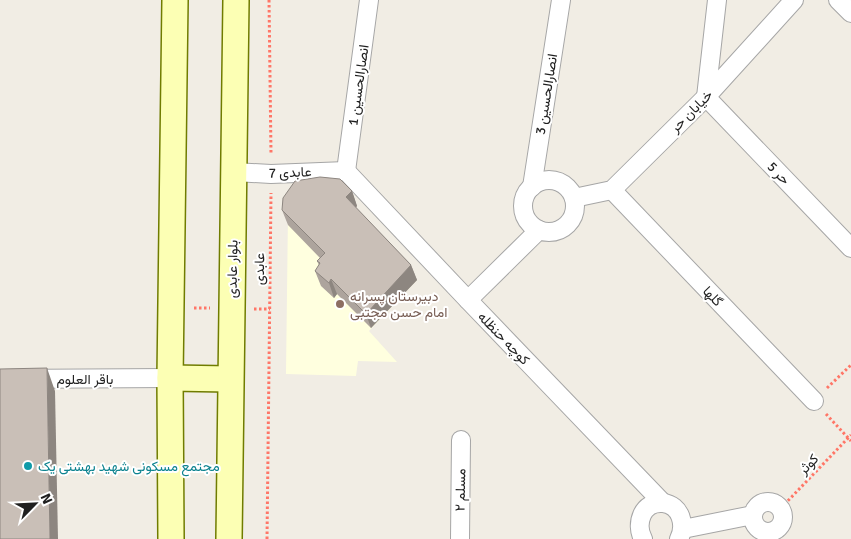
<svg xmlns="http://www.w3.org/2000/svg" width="851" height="539" font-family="Signika,Vazirmatn,sans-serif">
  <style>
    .education { fill: #ffffdf }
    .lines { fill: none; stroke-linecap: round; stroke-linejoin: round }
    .street-casing { stroke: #a6a6a6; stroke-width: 20 }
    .secondary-casing { stroke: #707c00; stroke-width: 28 }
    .path { stroke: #ff7667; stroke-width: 3; stroke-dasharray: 2.5 2.5; stroke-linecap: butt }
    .street { stroke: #fff; stroke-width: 18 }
    .secondary { stroke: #fcffb4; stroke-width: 25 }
    .wall { fill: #ada49d }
    .shaded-wall { fill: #8d8680 }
    .building { fill: #c9bfb7; stroke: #8d8680 }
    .education-dot { fill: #8d6e63; stroke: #fff; stroke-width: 2 }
    .culture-dot { fill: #0f9aa8; stroke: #fff; stroke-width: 2 }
    .labels { text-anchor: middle; stroke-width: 4; stroke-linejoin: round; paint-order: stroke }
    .street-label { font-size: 14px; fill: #1f1f1f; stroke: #fff }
    .education-label { font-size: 14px; fill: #785e54; stroke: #fff; text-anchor: start }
    .culture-label { font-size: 14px; fill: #0d838f; stroke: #fff; text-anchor: start }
  </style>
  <rect width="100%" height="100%" fill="#f1ede4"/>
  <path class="education" d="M351,212L417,280L369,331L397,362L358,361L356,376L286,374L288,213Z"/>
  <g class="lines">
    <defs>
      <g id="street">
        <path d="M717,0L706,97L851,248"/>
        <path d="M838,0L851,13"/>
        <path d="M346,171L468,300L663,503"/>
        <path d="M346,171L369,0"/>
        <path d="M234,172L271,174L346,171"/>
        <circle cx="549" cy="206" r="26"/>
        <path d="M532,187L561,0"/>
        <path d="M612,190L814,401"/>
        <path d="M574,198L612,190L706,97L794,0"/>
        <path d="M468,300L539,230"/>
        <path d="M0,379L170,378"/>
        <circle cx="768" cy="517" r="15"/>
        <path d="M683,529L753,515"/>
        <path d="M460,539L461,440"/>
        <path d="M643,539C635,524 642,501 663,503C681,505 686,525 679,539"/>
      </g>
      <g id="secondary">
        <path d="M170,378L230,379"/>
        <path d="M171,539L170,378L175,0"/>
        <path d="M229,539L236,0"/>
      </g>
    </defs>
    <use href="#street" class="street-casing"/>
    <use href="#secondary" class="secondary-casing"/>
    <g class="path">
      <path d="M269,0L271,154"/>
      <path d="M194,308H210"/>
      <path d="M254,309H270"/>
      <path d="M827,388L851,365"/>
      <path d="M826,414L851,441"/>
      <path d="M781,508L851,435"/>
      <path d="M267,539L271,193"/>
    </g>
    <use href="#street" class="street"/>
    <use href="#secondary" class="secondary"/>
  </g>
  <path class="wall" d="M352,191L357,206L356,208L411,265L417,280L371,328L337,294L334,298L321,286L315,271L319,265L317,261L320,258L288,225L282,210Z"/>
  <g class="shaded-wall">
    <path d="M352,191L357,206L351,212L346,197Z"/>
    <path d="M411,265L417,280L371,328L366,314Z"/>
    <path d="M331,279L337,294L334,298L329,283Z"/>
    <path d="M47,368L55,391L58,539H50Z"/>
  </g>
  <g class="building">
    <path d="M320,177L340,179L352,191L346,197L411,265L366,314L331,279L329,283L315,271L320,263L317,261L325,253L282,210L283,198L295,181Z"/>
    <path d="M47,368L50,539H0V369Z"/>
  </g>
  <circle class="education-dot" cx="340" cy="304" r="5"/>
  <circle class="culture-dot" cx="28" cy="466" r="5"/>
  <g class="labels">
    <g class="street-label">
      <text transform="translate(358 85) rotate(-82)" y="5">انصارالحسین 1</text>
      <text transform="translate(546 94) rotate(-81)" y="5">انصارالحسین 3</text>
      <text transform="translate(691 111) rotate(-45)" y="5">خیابان حر</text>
      <text transform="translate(290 172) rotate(-2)" y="5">عابدی 7</text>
      <text transform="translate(779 173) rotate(46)" y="5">حر 5</text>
      <text transform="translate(232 269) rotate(-89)" y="5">بلوار عابدی</text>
      <text transform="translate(259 269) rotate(-89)" y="5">عابدی</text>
      <text transform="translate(713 296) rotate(46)" y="5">گلها</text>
      <text transform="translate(504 338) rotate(46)" y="5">کوچه حنظله</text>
      <text x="85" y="384">باقر العلوم</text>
      <text transform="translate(808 464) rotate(-46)" y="5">کوثر</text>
      <text transform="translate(460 490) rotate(-89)" y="5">مسلم ۲</text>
    </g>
    <g class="education-label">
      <text x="350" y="301">دبیرستان پسرانه<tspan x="350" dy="16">امام حسن مجتبی</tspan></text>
    </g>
    <g class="culture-label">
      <text x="38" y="471">مجتمع مسکونی شهید بهشتی یک</text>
    </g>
  </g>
  <g transform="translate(35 504) rotate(66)" stroke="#ffffff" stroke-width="4" paint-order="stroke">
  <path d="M0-4L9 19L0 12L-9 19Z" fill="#1f1f1f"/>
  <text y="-8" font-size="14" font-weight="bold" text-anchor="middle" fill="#1f1f1f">N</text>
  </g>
</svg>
